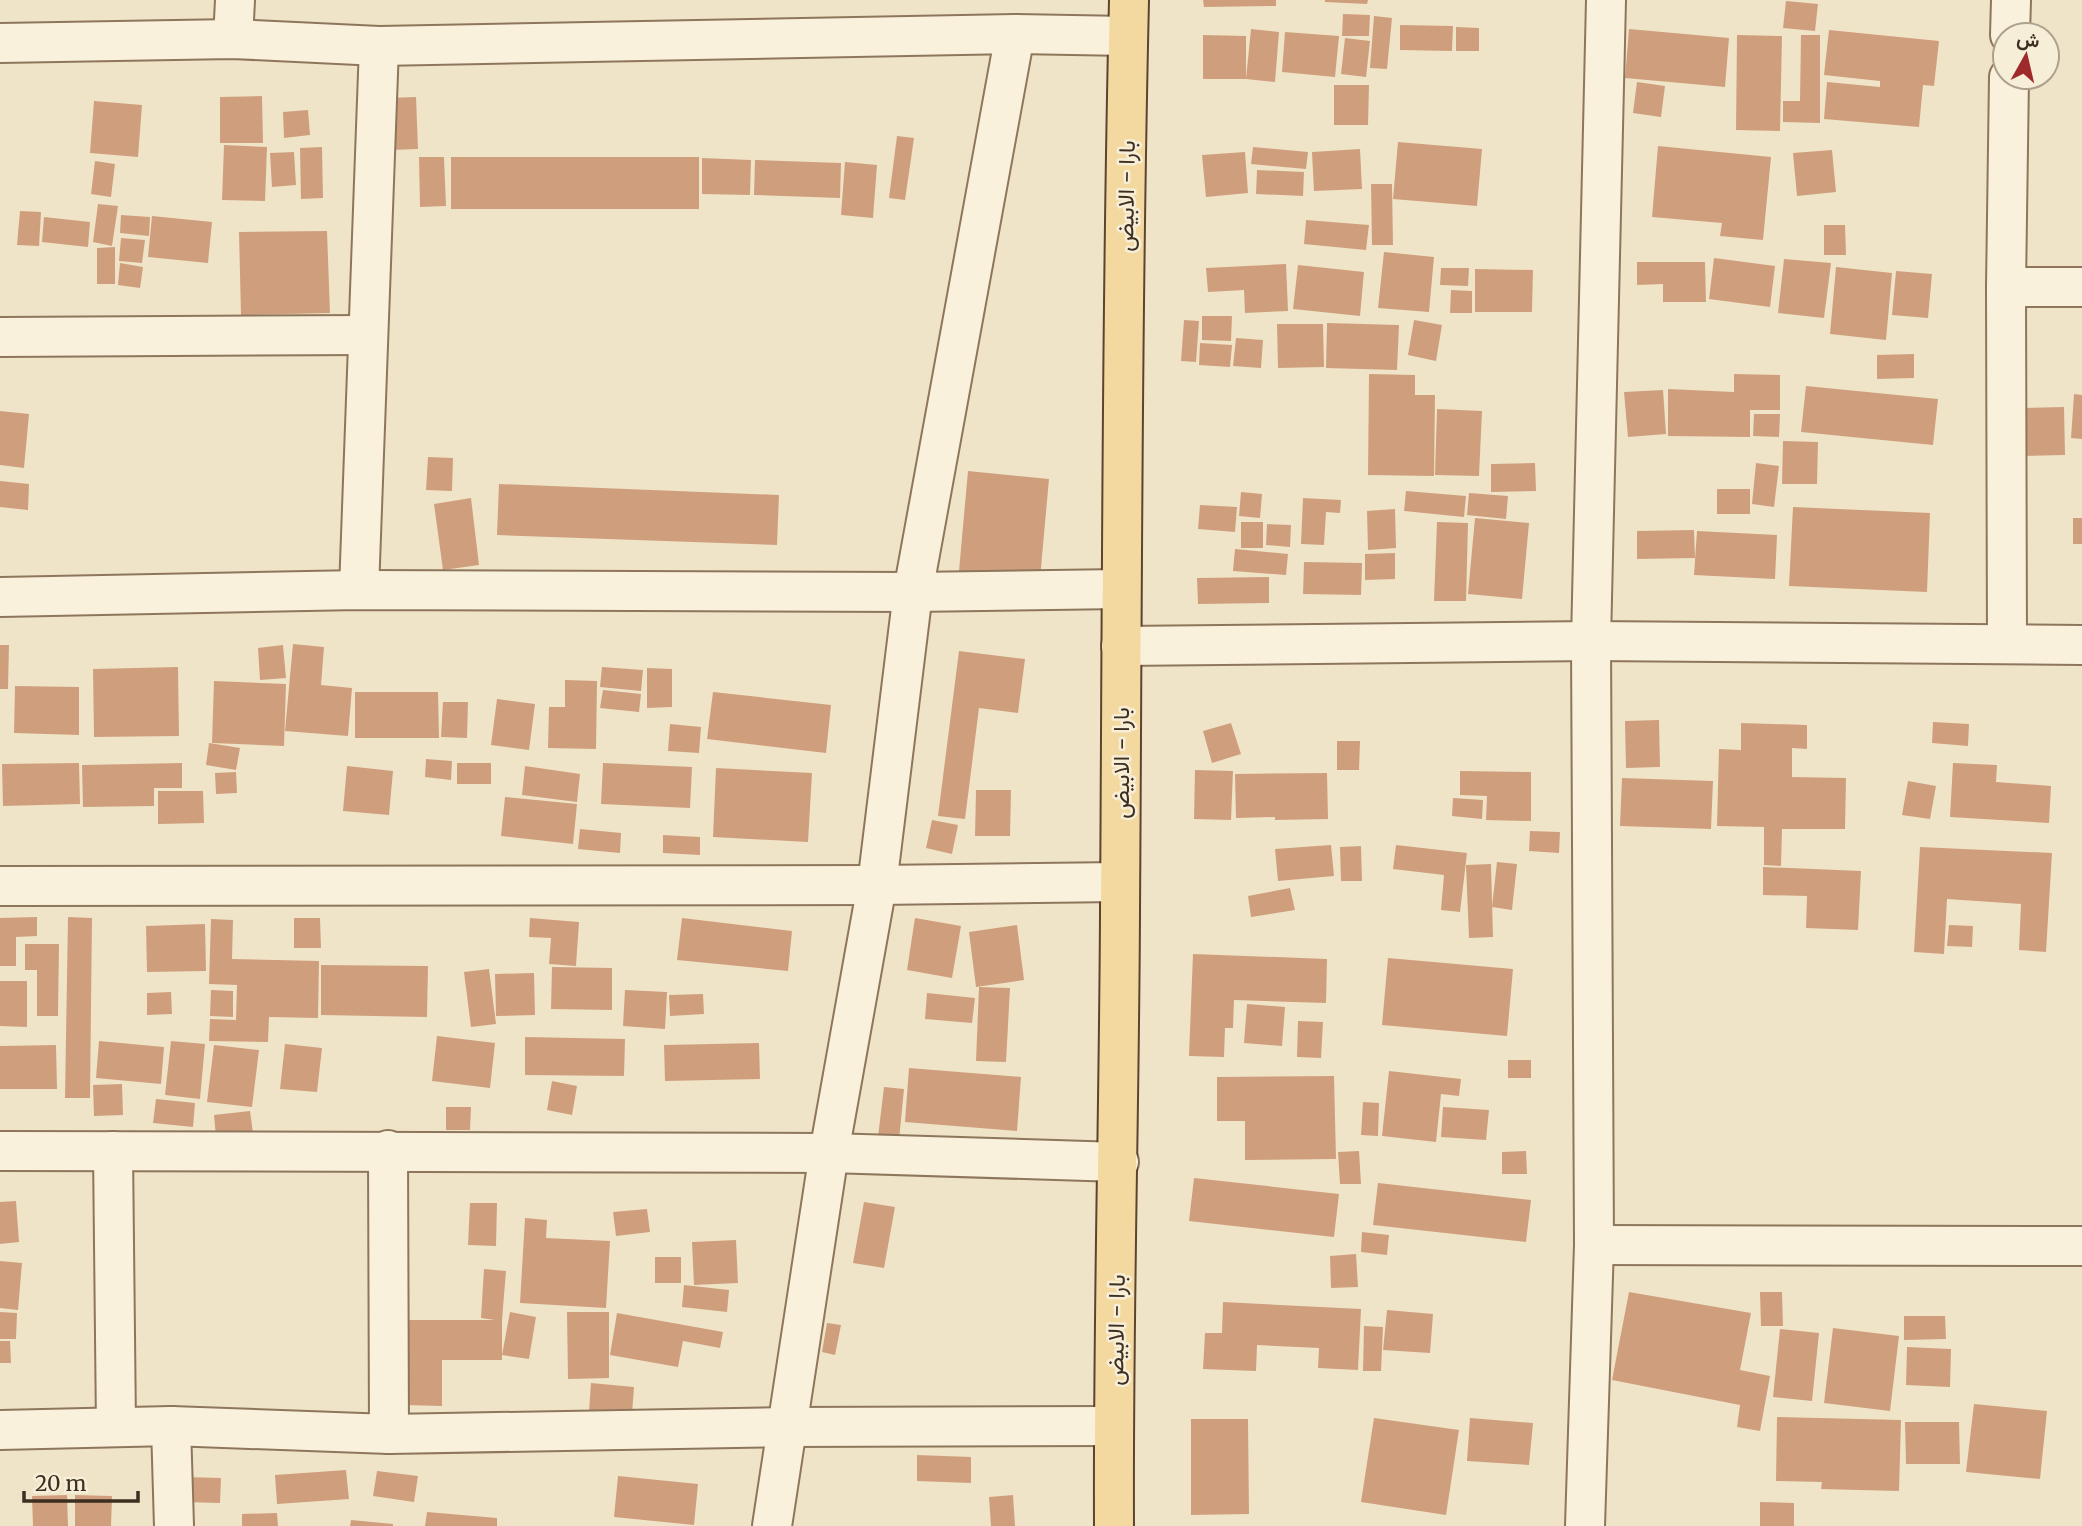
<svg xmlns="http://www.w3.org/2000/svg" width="2082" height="1526" font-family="Merriweather,Vazirmatn,serif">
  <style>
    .building { fill: #cf9f7d }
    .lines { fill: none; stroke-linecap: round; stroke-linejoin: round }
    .street-casing { stroke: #8d765c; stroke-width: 42 }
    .primary-casing { stroke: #5b4430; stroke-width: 42 }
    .street { stroke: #faf1dc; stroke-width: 38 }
    .primary { stroke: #f3d9a0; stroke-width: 38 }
    .labels { text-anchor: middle; stroke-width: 5; stroke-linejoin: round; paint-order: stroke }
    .street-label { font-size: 23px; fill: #3d2e20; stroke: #f7eed8 }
  </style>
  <rect width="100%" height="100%" fill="#f0e4c8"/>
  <g class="building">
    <path d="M1203,0H1276V6L1204,7Z"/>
    <path d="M1325,0H1368L1367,4L1325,2Z"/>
    <path d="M1786,1L1818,4L1815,31L1783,28Z"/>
    <path d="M1343,14L1370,15L1369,36H1342Z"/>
    <path d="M1374,16L1392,18L1387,69L1370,68Z"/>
    <path d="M1400,25L1453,26L1452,51L1400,50Z"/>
    <path d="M1456,27L1479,28V51H1456Z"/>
    <path d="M1251,29L1279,32L1275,82L1246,79Z"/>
    <path d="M1629,29L1729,38L1725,87L1625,78Z"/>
    <path d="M1829,30L1939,41L1934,86L1923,85L1919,127L1824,119L1827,82L1880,87V81L1824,75Z"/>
    <path d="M1285,32L1339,36L1335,77L1282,72Z"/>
    <path d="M1203,35L1246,36V79H1203Z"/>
    <path d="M1737,35L1782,36L1780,131L1736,130Z"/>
    <path d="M1801,35H1820V123L1783,122V101H1800Z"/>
    <path d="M1345,38L1370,41L1366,77L1341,74Z"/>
    <path d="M1637,82L1665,86L1661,117L1633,113Z"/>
    <path d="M1334,85H1369L1368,125H1334Z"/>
    <path d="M262,96L263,143H220V97Z"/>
    <path d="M416,97L418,149L391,150L389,98Z"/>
    <path d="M94,101L142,105L138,157L90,153Z"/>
    <path d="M308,110L310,135L284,138L283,112Z"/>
    <path d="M897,136L914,138L905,200L889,198Z"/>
    <path d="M1398,142L1482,149L1477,206L1393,199Z"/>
    <path d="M224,145L267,147L265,201L222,200Z"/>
    <path d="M1658,146L1771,157L1763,240L1720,236L1722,223L1652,217Z"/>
    <path d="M322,147L323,198L301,199L300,148Z"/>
    <path d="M1253,147L1308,152L1306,169L1251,164Z"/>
    <path d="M1360,149L1362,189L1314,191L1312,152Z"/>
    <path d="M1832,150L1836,192L1797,196L1793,153Z"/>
    <path d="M294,152L296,185L272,187L270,153Z"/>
    <path d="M1245,152L1248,193L1206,197L1202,155Z"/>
    <path d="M419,157H444L446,206L420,207Z"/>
    <rect x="451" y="157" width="248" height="52"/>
    <path d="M702,158L751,160L750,195L702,194Z"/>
    <path d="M755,160L841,163L840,198L754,195Z"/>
    <path d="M95,161L115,164L111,197L91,194Z"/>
    <path d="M845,162L877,165L873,218L841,215Z"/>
    <path d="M1257,170L1304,172L1303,196L1256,194Z"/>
    <path d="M1371,184H1392L1393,245H1372Z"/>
    <path d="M98,204L118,206L112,246L93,242Z"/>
    <path d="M20,211L41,212L39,246L17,245Z"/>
    <path d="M121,215L150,217L149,236L120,233Z"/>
    <path d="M152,216L212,222L208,263L148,257Z"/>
    <path d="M44,217L90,222L88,247L42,242Z"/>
    <path d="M1306,220L1369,225L1366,250L1304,244Z"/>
    <path d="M1824,225H1845L1846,255H1824Z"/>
    <path d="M327,231L330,313L241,315L239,232Z"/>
    <path d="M121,238L145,240L142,263L119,261Z"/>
    <path d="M115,247V284H97V248Z"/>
    <path d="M1384,252L1434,257L1429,312L1378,308Z"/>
    <path d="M1714,258L1775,266L1770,307L1709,299Z"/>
    <path d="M1784,259L1831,263L1824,318L1778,313Z"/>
    <path d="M1637,262H1705L1706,302H1663V284L1637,285Z"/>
    <path d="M120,263L143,267L140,288L118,285Z"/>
    <path d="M1286,264L1288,311L1245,313L1244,290L1208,292L1206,268Z"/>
    <path d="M1298,265L1364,272L1360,316L1293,309Z"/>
    <path d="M1836,267L1892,273L1886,340L1830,334Z"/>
    <path d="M1441,268H1469L1468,286L1440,285Z"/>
    <path d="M1475,269L1533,270L1532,312H1475Z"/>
    <path d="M1896,271L1932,274L1928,318L1892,315Z"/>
    <path d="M1451,290L1472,291V313H1450Z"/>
    <path d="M1202,316H1232L1231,341L1202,340Z"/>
    <path d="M1184,320L1199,321L1196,362L1181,361Z"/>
    <path d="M1414,320L1442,325L1436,361L1408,355Z"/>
    <path d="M1327,323L1399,325L1397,370L1326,368Z"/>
    <path d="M1277,324H1323L1324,367L1278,368Z"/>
    <path d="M1236,338L1263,340L1261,368L1233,366Z"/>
    <path d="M1200,343L1232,345L1230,367L1199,365Z"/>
    <path d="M1914,354V378L1877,379V355Z"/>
    <path d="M1369,374L1415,375V395H1435L1434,476L1368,475Z"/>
    <path d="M1734,374L1780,375V410H1750V437L1668,436V389L1734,392Z"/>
    <path d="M1806,386L1938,399L1933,445L1801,432Z"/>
    <path d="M1663,390L1666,434L1628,437L1624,392Z"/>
    <path d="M2074,394L2082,395V439L2071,438Z"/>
    <path d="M2064,407L2065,455L2024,456L2022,408Z"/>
    <path d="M1437,409L1482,411L1479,476L1435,475Z"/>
    <path d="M0,411L29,414L24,468L0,465Z"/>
    <path d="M1754,414H1780L1779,437L1753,436Z"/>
    <path d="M1783,441L1818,442L1817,484H1782Z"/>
    <path d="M428,457L453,458L452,491L426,490Z"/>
    <path d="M1535,463L1536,491L1491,492V464Z"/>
    <path d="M1756,463L1779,466L1774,507L1752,504Z"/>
    <path d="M968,471L1049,479L1039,590L958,582Z"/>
    <path d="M0,481L29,484L28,510L0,507Z"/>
    <path d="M499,484L779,495L777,545L497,535Z"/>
    <rect x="1717" y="489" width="33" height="25"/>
    <path d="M1406,491L1466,496L1464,517L1404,511Z"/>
    <path d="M1241,492L1262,494L1260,518L1239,516Z"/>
    <path d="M1469,493L1508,496L1506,519L1467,515Z"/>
    <path d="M471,498L479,565L443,570L434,504Z"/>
    <path d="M1303,498L1341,500L1340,513L1326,512L1324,545L1301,544Z"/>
    <path d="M1200,505L1237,507L1235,532L1198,529Z"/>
    <path d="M1793,507L1930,513L1927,592L1789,586Z"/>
    <path d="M1395,509L1396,548L1368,550L1367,511Z"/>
    <path d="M1475,518L1529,523L1522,599L1468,594Z"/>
    <rect x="2073" y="518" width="9" height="26"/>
    <rect x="1241" y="522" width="22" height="26"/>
    <path d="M1437,522L1468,523L1466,601H1434Z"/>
    <path d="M1267,524L1291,525L1290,547L1266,545Z"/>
    <path d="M1694,530L1695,558L1637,559V531Z"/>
    <path d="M1697,531L1777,535L1775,579L1694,575Z"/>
    <path d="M1235,549L1288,554L1286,575L1233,571Z"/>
    <path d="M1395,553V579L1365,580V554Z"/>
    <path d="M1304,562L1362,563L1361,595L1303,594Z"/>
    <path d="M1269,577V603L1198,604L1197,578Z"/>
    <path d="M293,644L324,647L321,685L352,688L348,736L285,731Z"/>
    <path d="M0,645H9L8,689H0Z"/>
    <path d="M283,645L286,678L260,680L258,648Z"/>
    <path d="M959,651L1025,659L1018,713L979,708L965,819L938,816Z"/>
    <path d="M178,667L179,736L94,737L93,669Z"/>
    <path d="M602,667L643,670L641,691L600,687Z"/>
    <path d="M647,668L672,669V707L647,708Z"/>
    <path d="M565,680L597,681L596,749L548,748L549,707H565Z"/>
    <path d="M214,681L286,684L284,746L212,743Z"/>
    <path d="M15,686L79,687V735L14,733Z"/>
    <path d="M603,690L641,694L639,712L600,708Z"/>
    <path d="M355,692H438L439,738H355Z"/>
    <path d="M713,692L831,705L826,753L707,739Z"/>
    <path d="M497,699L535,704L529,750L491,745Z"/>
    <path d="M443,702H468L467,738L441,737Z"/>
    <path d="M1659,720L1660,767L1626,768L1625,721Z"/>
    <path d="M1933,722L1969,724L1968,746L1932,743Z"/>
    <path d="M1231,723L1241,754L1212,763L1203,731Z"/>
    <path d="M1741,723L1807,725V749L1792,748V777L1846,778L1845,829H1782L1781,866L1764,865V827L1717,826L1719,749L1741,750Z"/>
    <path d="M670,724L701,727L699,753L668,751Z"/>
    <path d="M1337,741H1360L1359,770H1337Z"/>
    <path d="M209,743L240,748L236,770L206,765Z"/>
    <path d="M426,759L452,761L451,780L425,777Z"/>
    <path d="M79,763L80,804L3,806L2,764Z"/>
    <path d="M182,763V788H154V806L83,807L82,765Z"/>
    <rect x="457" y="763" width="34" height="21"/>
    <path d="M603,763L692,767L690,808L601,804Z"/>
    <path d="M1953,763L1997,765L1996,782L2051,786L2049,823L1950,817Z"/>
    <path d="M347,766L393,771L389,815L343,811Z"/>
    <path d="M525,766L580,774L577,802L522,795Z"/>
    <path d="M716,768L812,773L808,842L713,837Z"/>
    <path d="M1195,770L1233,771L1231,820L1194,819Z"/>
    <path d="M1460,771L1531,772V821L1486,820L1487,796L1460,795Z"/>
    <path d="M236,772L237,793L216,794L215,773Z"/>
    <path d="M1327,773L1328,819L1275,820V817L1236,818L1235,774Z"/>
    <path d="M1622,778L1713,781L1711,829L1620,826Z"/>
    <path d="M1908,781L1936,786L1930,819L1902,815Z"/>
    <path d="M976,790H1011L1010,836H975Z"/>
    <path d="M158,791H203L204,823L158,824Z"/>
    <path d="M505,797L577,804L573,844L501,836Z"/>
    <path d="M1453,798L1483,800L1482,819L1452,816Z"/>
    <path d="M932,820L958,825L952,854L926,848Z"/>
    <path d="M580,829L621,833L620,853L578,849Z"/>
    <path d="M1530,831L1560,832L1559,853L1529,851Z"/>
    <path d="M663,835L700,837V855L663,853Z"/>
    <path d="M1331,845L1334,876L1278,881L1275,849Z"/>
    <path d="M1396,845L1467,853L1460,912L1441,910L1444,875L1393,869Z"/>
    <path d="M1361,846L1362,881H1341L1340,847Z"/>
    <path d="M1920,847L2052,853L2046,952L2019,950L2021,904L1947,899L1944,954L1914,952Z"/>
    <path d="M1497,862L1517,864L1512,910L1492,907Z"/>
    <path d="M1491,864L1493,937L1469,938L1466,865Z"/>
    <path d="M1763,867L1861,871L1858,930L1806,928L1807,896L1763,895Z"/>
    <path d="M1290,888L1295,910L1251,917L1248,896Z"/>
    <path d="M37,917V936L16,937V966H0V918Z"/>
    <path d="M68,917L92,918L90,1098H65Z"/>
    <path d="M294,918H320L321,948H294Z"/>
    <path d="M530,918L579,922L576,966L549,964L551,938L529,937Z"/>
    <path d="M682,918L792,931L788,971L677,960Z"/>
    <path d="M915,918L961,926L952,978L907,970Z"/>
    <path d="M211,919L233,920L232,959L319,961L318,1018L269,1017L268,1042L209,1041L210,1019L236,1020L237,985L209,984Z"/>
    <path d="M205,924L206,971L147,972L146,926Z"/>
    <path d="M1017,925L1024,980L976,987L969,932Z"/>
    <path d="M1949,925L1973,926L1972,947L1947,946Z"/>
    <path d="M25,944H59L58,1016H37V970H25Z"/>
    <path d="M1193,954L1327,959L1326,1003L1234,1000L1233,1028H1225L1224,1057L1189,1056Z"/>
    <path d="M1388,958L1513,969L1507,1036L1382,1025Z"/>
    <path d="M321,965L428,966L427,1017L321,1015Z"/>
    <path d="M552,967L612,968V1010L551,1009Z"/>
    <path d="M489,969L496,1024L471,1027L464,972Z"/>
    <path d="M534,973L535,1015L496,1016L495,974Z"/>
    <path d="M0,981H27V1027L0,1026Z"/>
    <path d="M979,987L1010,988L1006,1062L976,1061Z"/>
    <path d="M211,990L233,991V1017L210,1016Z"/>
    <path d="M625,990L667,992L665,1029L623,1026Z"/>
    <path d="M171,992L172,1014L147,1015V993Z"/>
    <path d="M927,993L975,998L972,1023L925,1019Z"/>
    <path d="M703,994L704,1014L670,1016L669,995Z"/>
    <path d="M1247,1004L1285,1007L1282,1046L1244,1043Z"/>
    <path d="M1298,1021L1323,1022L1321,1058L1297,1057Z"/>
    <path d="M437,1036L495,1043L490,1088L432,1081Z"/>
    <path d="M525,1037L625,1039L624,1076L525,1075Z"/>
    <path d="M99,1041L164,1047L161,1084L96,1078Z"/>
    <path d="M171,1041L205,1044L200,1099L165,1095Z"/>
    <path d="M759,1043L760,1079L665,1081L664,1045Z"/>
    <path d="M285,1044L322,1048L317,1092L280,1089Z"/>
    <path d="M56,1045L57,1089H0V1046Z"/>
    <path d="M214,1045L259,1050L252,1107L207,1102Z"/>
    <rect x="1508" y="1060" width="23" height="18"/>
    <path d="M909,1068L1021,1077L1017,1131L905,1122Z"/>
    <path d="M1389,1071L1461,1079L1459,1096L1441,1094L1436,1142L1382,1136Z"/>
    <path d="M1334,1076L1336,1159L1245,1160V1121H1217V1077Z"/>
    <path d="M552,1081L577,1086L572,1115L547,1110Z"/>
    <path d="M122,1084L123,1115L94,1116L93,1085Z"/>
    <path d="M884,1087L904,1089L899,1140L878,1137Z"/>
    <path d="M156,1099L195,1103L193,1127L153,1123Z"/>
    <path d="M1363,1102L1379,1103L1378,1136L1361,1135Z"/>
    <path d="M446,1107H471L470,1130H446Z"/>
    <path d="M1443,1107L1489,1110L1486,1140L1441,1137Z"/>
    <path d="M250,1111L253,1133L216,1137L214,1115Z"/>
    <path d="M1359,1151L1361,1184H1340L1338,1152Z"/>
    <path d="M1526,1151L1527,1174H1502V1152Z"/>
    <path d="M1194,1178L1339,1194L1334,1237L1189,1221Z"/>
    <path d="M1378,1183L1531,1200L1526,1242L1373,1225Z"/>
    <path d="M16,1201L19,1242L0,1244V1202Z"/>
    <path d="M864,1202L895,1207L884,1268L853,1263Z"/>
    <path d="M470,1203H497L496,1246L468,1245Z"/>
    <path d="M647,1209L650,1232L616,1236L613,1212Z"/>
    <path d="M525,1218L547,1220L546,1238L610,1241L606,1308L520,1303Z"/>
    <path d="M1362,1232L1389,1235L1387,1255L1361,1252Z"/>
    <path d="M736,1240L738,1283L694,1285L692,1242Z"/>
    <path d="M1356,1254L1358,1287L1331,1288L1330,1256Z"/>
    <rect x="655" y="1257" width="26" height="26"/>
    <path d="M0,1261L22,1263L18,1310L0,1308Z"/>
    <path d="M484,1269L506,1271L502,1320V1360H442V1406L404,1405V1320H495L481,1318Z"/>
    <path d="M684,1285L729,1290L727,1312L682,1307Z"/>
    <path d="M1629,1292L1751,1313L1740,1370L1770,1376L1760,1431L1737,1427L1740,1405L1612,1380Z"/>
    <path d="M1760,1292H1782L1783,1326H1761Z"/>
    <path d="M1223,1302L1361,1309L1358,1370L1318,1368L1319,1348L1257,1345L1256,1371L1203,1369L1205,1333H1222Z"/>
    <path d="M1387,1310L1433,1314L1430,1353L1383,1350Z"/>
    <path d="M0,1312L17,1313L16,1339H0Z"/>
    <path d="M510,1312L536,1317L529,1359L502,1355Z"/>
    <path d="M567,1312H609V1378L568,1379Z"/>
    <path d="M617,1313L723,1332L720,1348L683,1341L678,1367L610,1355Z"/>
    <path d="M1904,1316H1945L1946,1339L1904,1340Z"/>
    <path d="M827,1323L841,1325L835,1355L822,1352Z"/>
    <path d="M1364,1326L1383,1327L1381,1371H1363Z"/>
    <path d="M1833,1328L1899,1336L1890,1411L1824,1403Z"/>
    <path d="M1780,1329L1819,1333L1812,1401L1773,1397Z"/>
    <path d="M0,1341H10L11,1363H0Z"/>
    <path d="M1907,1347L1951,1349L1950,1387L1906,1385Z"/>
    <path d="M591,1383L634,1387L632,1414L589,1411Z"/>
    <path d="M1974,1404L2047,1411L2040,1479L1966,1472Z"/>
    <path d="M1777,1417L1901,1420L1899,1491L1821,1489L1822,1482L1776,1481Z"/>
    <path d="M1374,1418L1459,1430L1446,1515L1361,1502Z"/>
    <path d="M1470,1418L1533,1423L1529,1465L1467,1461Z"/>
    <path d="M1191,1419H1248L1249,1514L1191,1515Z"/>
    <path d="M1905,1422H1959L1960,1464H1906Z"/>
    <path d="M917,1455L971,1457V1483L917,1481Z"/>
    <path d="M346,1470L349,1499L277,1504L275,1475Z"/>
    <path d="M377,1471L418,1476L414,1502L373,1496Z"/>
    <path d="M618,1476L698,1484L694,1525L614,1517Z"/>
    <path d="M184,1477L221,1478L220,1503L184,1502Z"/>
    <path d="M67,1495L68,1526H33L32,1496Z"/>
    <path d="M75,1495L112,1496L111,1526H75Z"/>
    <path d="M1013,1495L1015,1526H991L989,1497Z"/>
    <path d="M1760,1502L1794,1503V1526H1760Z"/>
    <path d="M427,1512L497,1518V1526H425Z"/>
    <path d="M277,1513L278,1526H242V1514Z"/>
    <path d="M351,1520L393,1524V1526H350Z"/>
  </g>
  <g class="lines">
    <defs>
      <g id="street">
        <path d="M2010,35L2011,0"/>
        <path d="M233,39L235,0"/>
        <path d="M0,43L233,39L379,46L1015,34L1128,36"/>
        <path d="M2006,287H2082"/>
        <path d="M0,337L368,335"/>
        <path d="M359,590L379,46"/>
        <path d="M0,597L359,590L913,592L1121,589"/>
        <path d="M2007,644L2006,287L2009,77"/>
        <path d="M1121,646L1591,641L2082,645"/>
        <path d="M0,886L877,885L1120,882"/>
        <path d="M388,1150L389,1434"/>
        <path d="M0,1151L829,1153L1119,1162"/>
        <path d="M113,1151L116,1427"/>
        <path d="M1594,1245L2082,1246"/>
        <path d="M171,1426L174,1526"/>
        <path d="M0,1430L171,1426L389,1434L787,1427L1114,1426"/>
        <path d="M772,1526L829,1153L877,885L913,592L1015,34"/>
        <path d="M1585,1526L1594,1245L1591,641L1606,0"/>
      </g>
      <path id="primary" d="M1114,1526C1113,1322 1119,1117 1120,913C1122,608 1122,304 1129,0"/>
    </defs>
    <use href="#street" class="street-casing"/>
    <use href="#primary" class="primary-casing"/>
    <use href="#street" class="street"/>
    <use href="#primary" class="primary"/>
  </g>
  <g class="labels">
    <g class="street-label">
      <text transform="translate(1126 196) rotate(-89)" y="8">بارا - الابيض</text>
      <text transform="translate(1121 763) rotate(-90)" y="8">بارا - الابيض</text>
      <text transform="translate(1116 1330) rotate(-89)" y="8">بارا - الابيض</text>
    </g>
  </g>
  <g transform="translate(2026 56) rotate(8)"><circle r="33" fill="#f7eed8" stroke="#ada18e" stroke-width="2"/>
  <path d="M0-5L12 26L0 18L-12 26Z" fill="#9e2a2b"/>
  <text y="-10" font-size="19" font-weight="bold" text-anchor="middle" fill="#3d2e20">ش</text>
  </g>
  <path d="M24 1491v10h114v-10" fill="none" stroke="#3d2e20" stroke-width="3.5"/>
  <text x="35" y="1491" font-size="21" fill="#3d2e20" stroke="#f7eed8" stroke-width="5" paint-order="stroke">20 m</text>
</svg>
